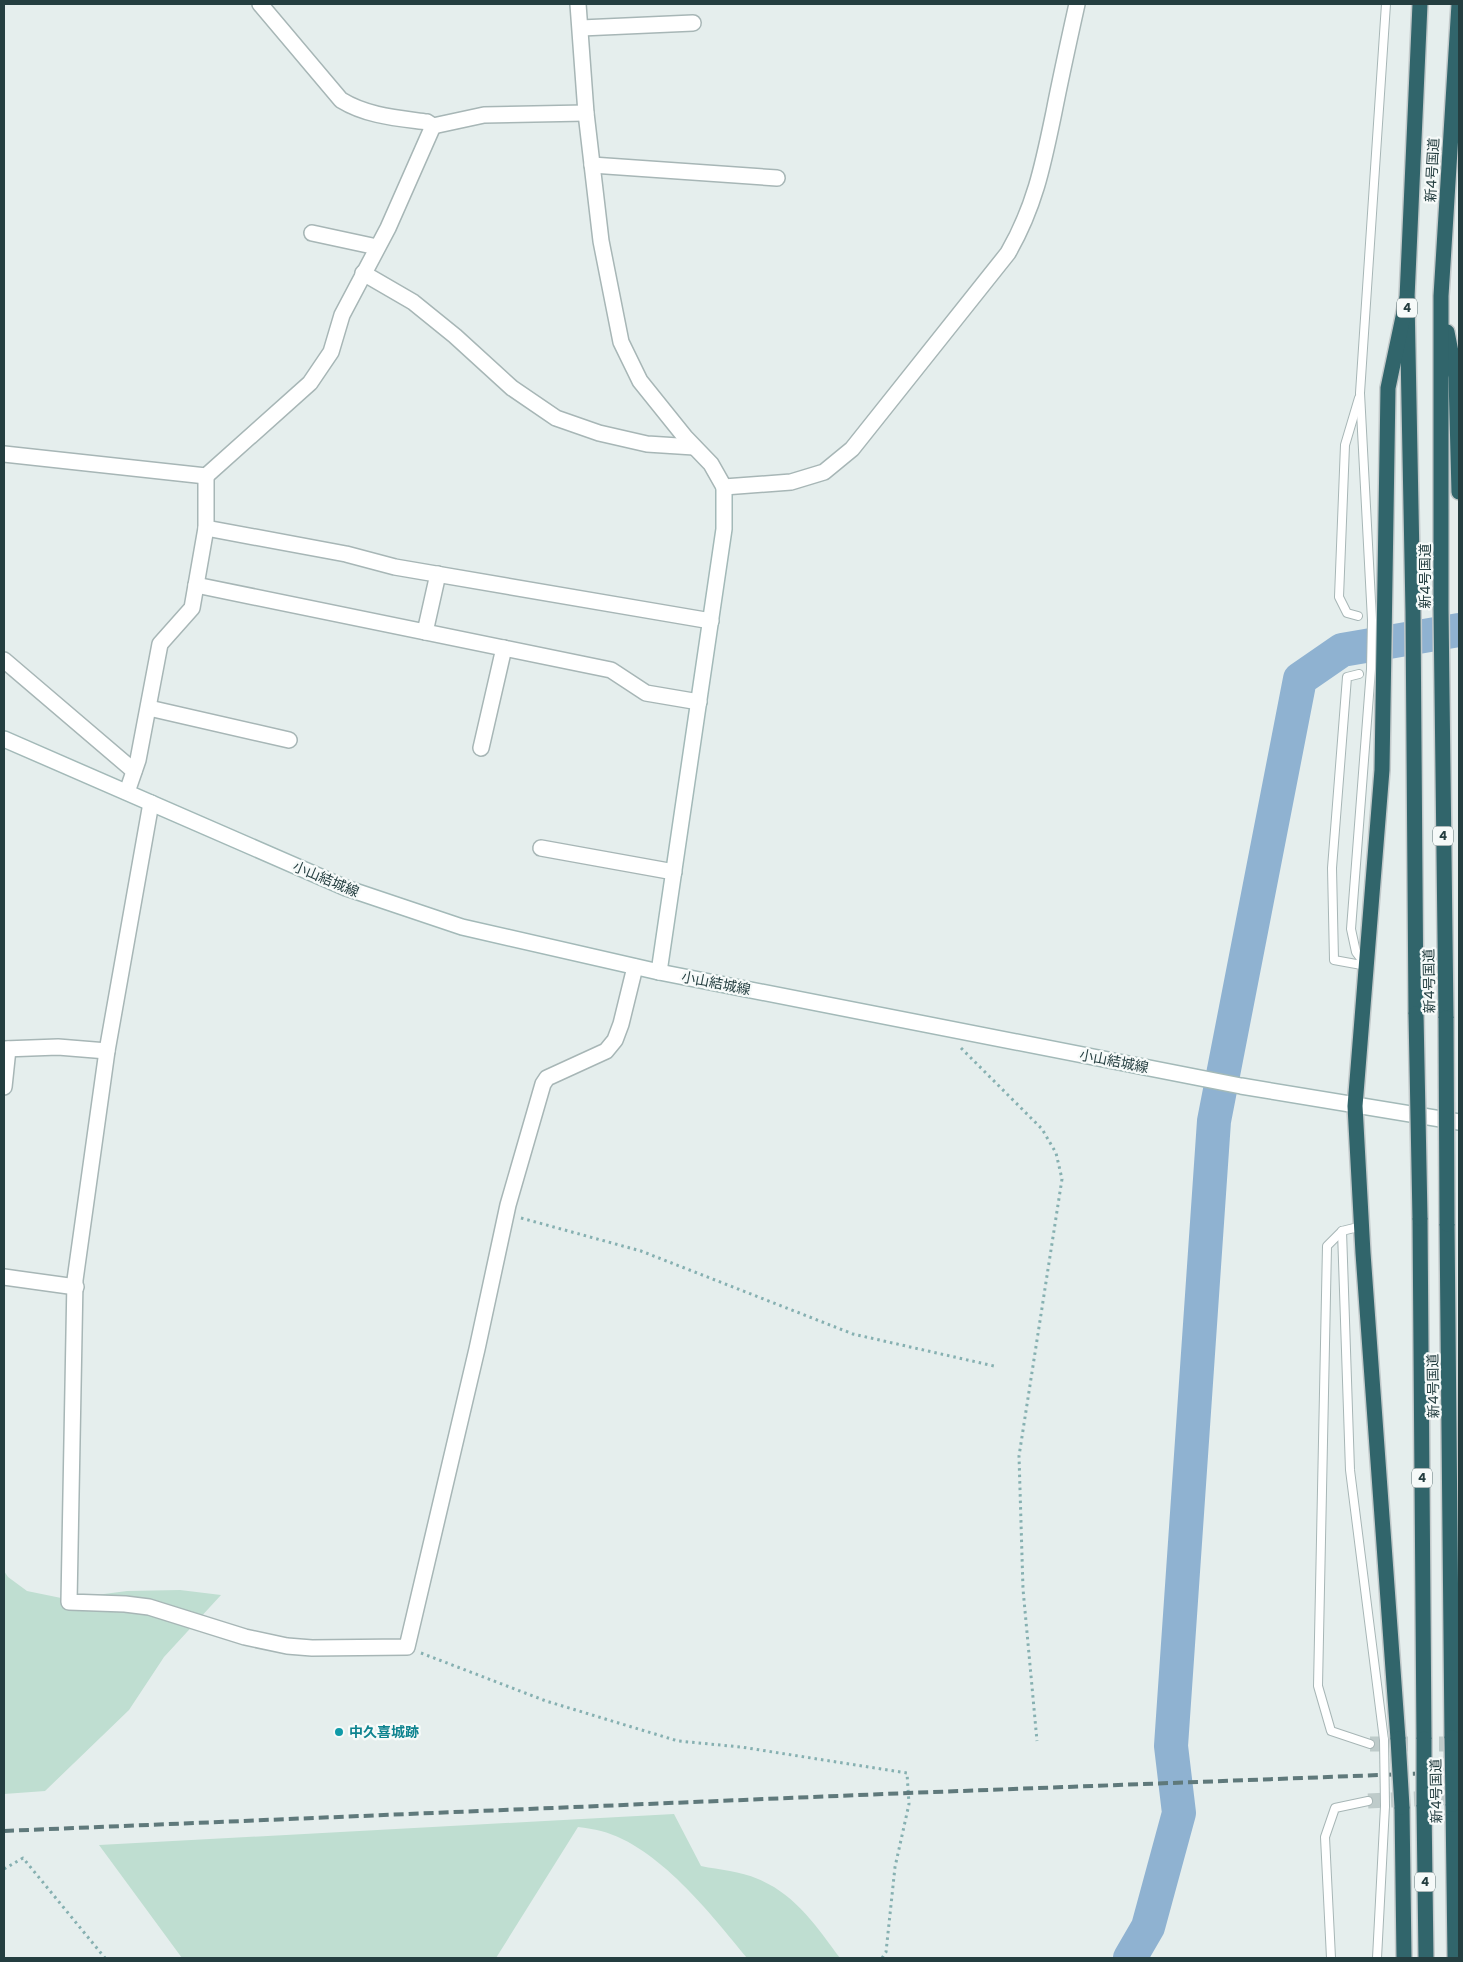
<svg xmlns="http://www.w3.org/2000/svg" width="1463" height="1962" font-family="Poppins,'Noto Sans JP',sans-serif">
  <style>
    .green { fill: #bfded1 }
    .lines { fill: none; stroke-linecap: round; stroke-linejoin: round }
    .river { stroke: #8fb2d1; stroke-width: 34 }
    .street-tunnel { stroke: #becbca; stroke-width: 15; stroke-dasharray: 15 8; stroke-linecap: butt }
    .lane-casing { stroke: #a7b6b6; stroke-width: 10 }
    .street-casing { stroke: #a7b6b6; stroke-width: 18 }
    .secondary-casing { stroke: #a3b9b8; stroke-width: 18 }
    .highway-casing { stroke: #c2c9ca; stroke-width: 18 }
    .path { stroke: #86b0b1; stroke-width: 3; stroke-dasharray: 2.5 4; stroke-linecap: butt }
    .lane { stroke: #fff; stroke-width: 8 }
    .street { stroke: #fff; stroke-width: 15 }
    .secondary { stroke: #fff; stroke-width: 15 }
    .highway { stroke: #31656b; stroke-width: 15 }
    .rail { stroke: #5f797b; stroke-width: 4; stroke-dasharray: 10 5; stroke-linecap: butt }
    .lane-bridge-casing { stroke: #a7b6b6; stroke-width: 10; stroke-linecap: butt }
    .highway-bridge-casing { stroke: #c2c9ca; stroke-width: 18; stroke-linecap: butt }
    .lane-bridge { stroke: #fff; stroke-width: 8 }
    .highway-bridge { stroke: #31656b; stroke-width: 15 }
    .culture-dot { fill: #0f9aa8; stroke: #f6faf9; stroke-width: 2 }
    .labels { text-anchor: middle; stroke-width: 4.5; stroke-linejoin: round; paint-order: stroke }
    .shield { fill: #f6faf9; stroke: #637678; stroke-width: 1 }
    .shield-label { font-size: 12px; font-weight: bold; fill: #243e40 }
    .street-label { font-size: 14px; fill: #243e40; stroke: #f6faf9 }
    .culture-label { font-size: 14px; font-weight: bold; fill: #0d838f; stroke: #f6faf9; text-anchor: start }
  </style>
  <rect width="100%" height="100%" fill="#e5eeed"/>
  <g class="green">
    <path d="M4,1571L8,1577L27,1591L66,1599L127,1591L180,1590L221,1595L164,1657L129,1710L45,1791L4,1794Z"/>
    <path d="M674,1814L701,1866C720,1870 740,1871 758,1879C795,1894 817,1927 840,1958H747C711,1914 658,1846 601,1831C594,1829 586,1828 578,1827L496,1958H182L99,1845Z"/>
  </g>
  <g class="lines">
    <path class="river" d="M1130,1958L1148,1927L1179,1813L1171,1746L1214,1121L1300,679L1342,650L1459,630"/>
    <g class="street-tunnel">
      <path d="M1370,1744H1459"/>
      <path d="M1368,1801L1459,1797"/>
    </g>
    <defs>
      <g id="lane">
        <path d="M1358,616L1347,613L1339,597L1345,445L1359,398"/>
        <path d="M1359,674L1347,677L1332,868L1334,960L1367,966"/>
        <path d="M1365,964L1356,952L1351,929L1371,669L1372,620L1360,393L1386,4"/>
        <path d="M1362,1226L1342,1231L1350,1470L1384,1740"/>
        <path d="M1342,1231L1327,1246L1318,1686L1331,1731L1370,1744"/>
        <path d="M1331,1958L1325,1837L1335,1808L1368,1801"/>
        <path d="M1377,1958L1385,1806"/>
      </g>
      <g id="street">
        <path d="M260,4L341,100C367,116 397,118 427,122L433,126L484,115L586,113"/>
        <path d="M578,4L586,113L601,241L621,342L640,381L685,437L711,464L724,487L791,482L824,472L852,449L1008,253C1035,206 1043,165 1054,112C1061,76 1069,40 1077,4"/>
        <path d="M581,28L693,23"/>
        <path d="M592,165L777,178"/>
        <path d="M312,233L377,247"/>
        <path d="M363,273L413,302L455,336L512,388L556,418L599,433L647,444L694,447"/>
        <path d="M4,454L206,476L310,383L331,352L342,315L388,228L433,126"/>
        <path d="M206,528L346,554L395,567L711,621"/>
        <path d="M196,585L611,670L646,693L699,702"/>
        <path d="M425,632L438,574"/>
        <path d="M4,660L134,771"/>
        <path d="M149,708L289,740"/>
        <path d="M481,748L504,648"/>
        <path d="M127,792L138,760L160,644L192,608L206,528V476"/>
        <path d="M151,803L107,1051L75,1280L69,1602L125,1604L149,1607L245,1637L287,1646L312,1648L407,1647L477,1349L508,1205L543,1084L547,1078L606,1051L615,1040L621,1024L635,967"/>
        <path d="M541,848L674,872"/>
        <path d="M4,1049L58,1047L107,1051"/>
        <path d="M4,1087L8,1049"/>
        <path d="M4,1277L76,1287"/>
      </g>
      <g id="secondary">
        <path d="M4,739L346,888L462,927L659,972L1241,1086L1459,1122"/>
        <path d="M659,972L724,529V487"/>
      </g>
      <g id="highway">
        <path d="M1447,332L1456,377L1459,492"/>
        <path d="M1416,1014L1413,612L1407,298L1420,4"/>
        <path d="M1446,1018L1441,609V296L1459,4"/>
        <path d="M1420,1218L1424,1739"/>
        <path d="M1447,1224L1452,1738"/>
        <path d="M1398,1739L1363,1253L1355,1106L1382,770L1388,388L1407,298"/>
        <path d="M1453,1804L1455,1958"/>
        <path d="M1424,1805L1426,1958"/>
        <path d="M1402,1807L1404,1958"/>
      </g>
    </defs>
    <use href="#lane" class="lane-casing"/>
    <use href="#street" class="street-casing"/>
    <use href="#secondary" class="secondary-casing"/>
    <use href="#highway" class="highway-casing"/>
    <g class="path">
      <path d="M961,1048L1042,1129L1056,1153L1062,1179L1019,1456L1023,1589L1037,1741"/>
      <path d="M521,1218L641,1251L853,1334L994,1366"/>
      <path d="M421,1653L546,1701L678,1741L741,1747L907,1773L909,1804L895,1867L886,1952L882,1958"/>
      <path d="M4,1869L23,1858L105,1958"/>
    </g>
    <use href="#lane" class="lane"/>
    <use href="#street" class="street"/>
    <use href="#secondary" class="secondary"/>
    <use href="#highway" class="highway"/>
    <path class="rail" d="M4,1831L908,1793L1459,1772"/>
    <defs>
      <path id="lane-bridge" d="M1384,1740L1385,1806"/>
      <g id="highway-bridge">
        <path d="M1416,1014L1420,1218"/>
        <path d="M1446,1018L1447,1224"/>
        <path d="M1452,1738L1453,1804"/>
        <path d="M1398,1739L1402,1807"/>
        <path d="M1424,1739V1805"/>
      </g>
    </defs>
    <use href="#lane-bridge" class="lane-bridge-casing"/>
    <use href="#highway-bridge" class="highway-bridge-casing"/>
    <use href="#lane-bridge" class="lane-bridge"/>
    <use href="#highway-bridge" class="highway-bridge"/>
  </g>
  <circle class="culture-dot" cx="339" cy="1732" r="5"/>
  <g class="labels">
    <g class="shield">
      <rect x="1397" y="298.5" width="20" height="19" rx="4"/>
      <rect x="1433" y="826.5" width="20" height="19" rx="4"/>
      <rect x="1412" y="1468.5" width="20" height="19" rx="4"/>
      <rect x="1415" y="1872.5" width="20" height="19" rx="4"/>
    </g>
    <g class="shield-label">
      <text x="1407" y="312">4</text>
      <text x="1443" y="840">4</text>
      <text x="1422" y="1482">4</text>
      <text x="1425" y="1886">4</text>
    </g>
    <g class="street-label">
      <text transform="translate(1432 170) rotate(-87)" y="5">新4号国道</text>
      <text transform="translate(1425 576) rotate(-90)" y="5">新4号国道</text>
      <text transform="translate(326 879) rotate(23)" y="5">小山結城線</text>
      <text transform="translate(1429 981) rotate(-91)" y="5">新4号国道</text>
      <text transform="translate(716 983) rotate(11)" y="5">小山結城線</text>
      <text transform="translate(1114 1061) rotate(11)" y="5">小山結城線</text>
      <text transform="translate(1433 1386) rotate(-91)" y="5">新4号国道</text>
      <text transform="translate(1436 1791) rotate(-91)" y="5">新4号国道</text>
    </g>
    <g class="culture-label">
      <text x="349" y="1737">中久喜城跡</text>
    </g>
  </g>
  <rect width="1463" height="1962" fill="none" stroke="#243e40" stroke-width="10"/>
</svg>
